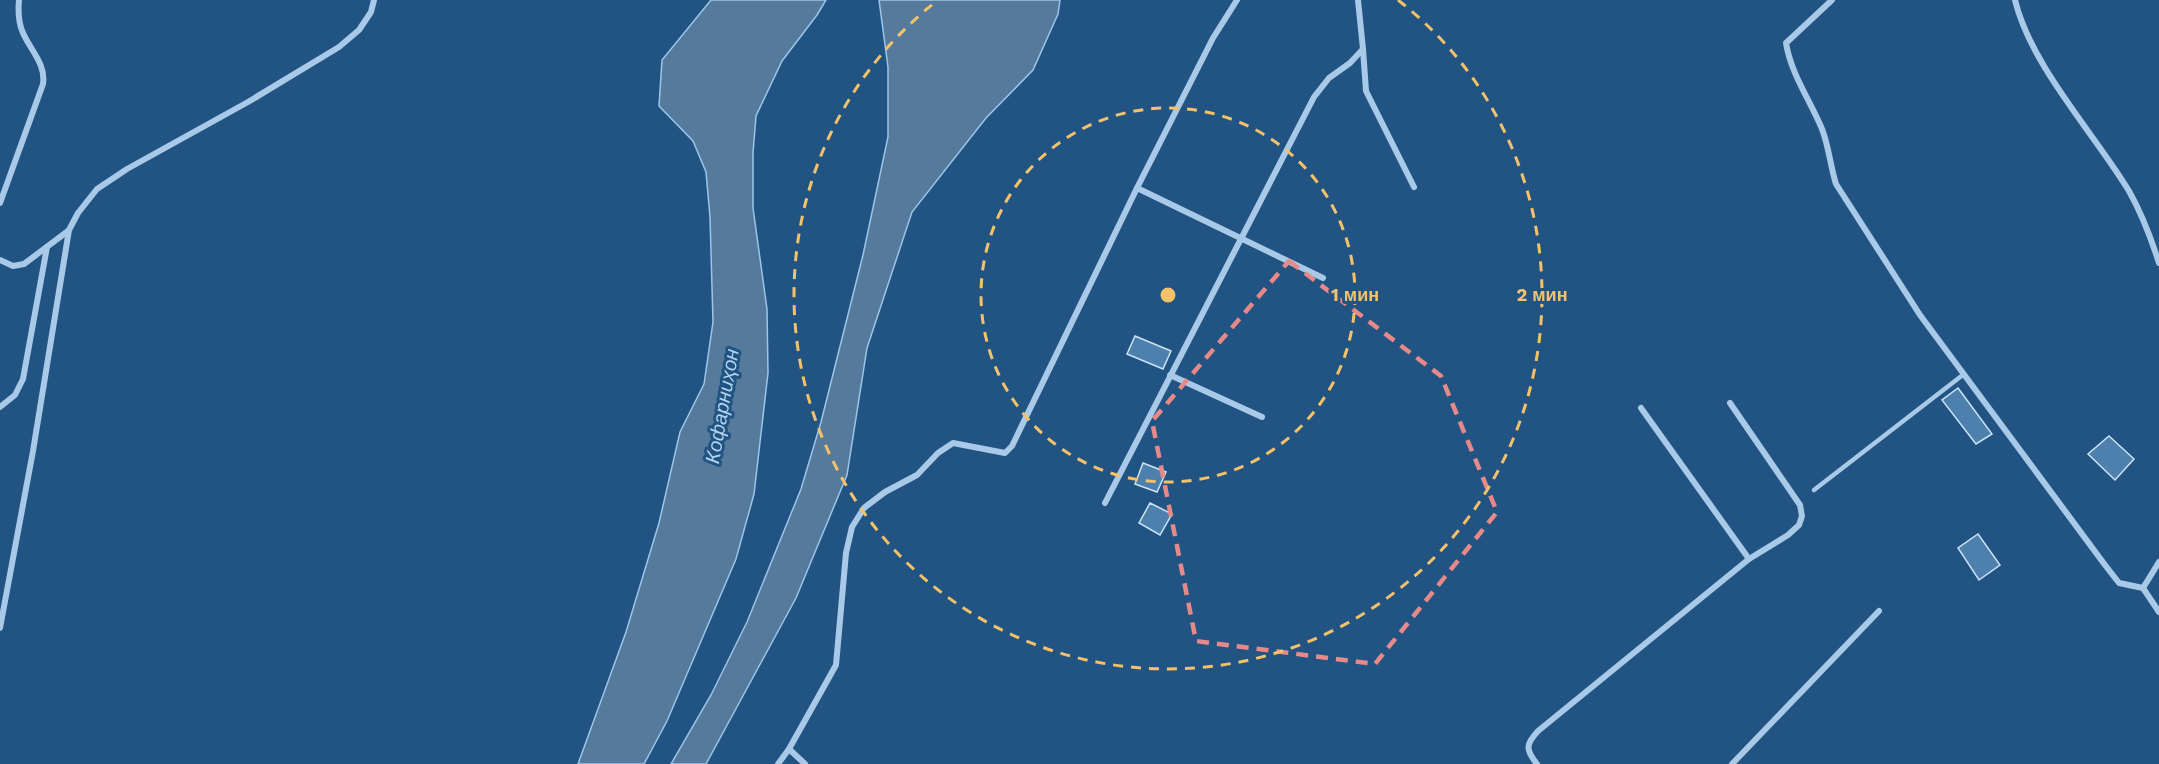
<svg xmlns="http://www.w3.org/2000/svg" width="2159" height="764" font-family="'Work Sans',sans-serif">
  <style>
    .water { fill: #557a9b; stroke: #9bc6ea; stroke-width: 1.5 }
    .building { fill: #4d80ac; stroke: #cce3f6; stroke-width: 1.5 }
    .lines { fill: none; stroke-linecap: round; stroke-linejoin: round }
    .lane { stroke: #a8cae8; stroke-width: 4.5 }
    .street { stroke: #a8cae8; stroke-width: 6 }
    .marked { fill: none; stroke: #e88989; stroke-width: 4.5; stroke-dasharray: 12 8; stroke-linejoin: round }
    .ring { fill: none; stroke: #f5c169; stroke-width: 3; stroke-dasharray: 10 8 }
    .labels { text-anchor: middle; stroke-width: 6; stroke-linejoin: round; paint-order: stroke }
    .water-label { font-size: 20px; font-style: italic; fill: #b3d4f0; stroke: #215482 }
    .centre { fill: #f5c169; stroke: #215482; stroke-width: 3 }
    .ring-label { font-size: 18px; text-anchor: middle; font-weight: bold; fill: #f5c169; stroke: #215482; stroke-width: 6; stroke-linejoin: round; paint-order: stroke }
  </style>
  <rect width="100%" height="100%" fill="#215482"/>
  <g class="water">
    <path d="M711,0H826L817,15L782,61L756,116L753,153V208L767,309L768,373L754,494L736,559L667,721L644,764H578L626,632L659,523L680,432L704,384L713,322L710,217L706,172L693,141L659,106L662,60Z"/>
    <path d="M879,0H1060L1058,14L1033,70L986,118L912,212L867,348L847,475L796,598L706,764H671L711,695L747,622L801,489L821,422L863,255L888,137V67Z"/>
  </g>
  <g class="building">
    <path d="M1135,336L1171,351L1163,369L1127,354Z"/>
    <path d="M1958,388L1992,434L1976,444L1942,400Z"/>
    <path d="M2109,436L2134,459L2115,480L2088,454Z"/>
    <path d="M1143,463L1166,472L1157,492L1135,484Z"/>
    <path d="M1150,503L1172,514L1160,535L1139,523Z"/>
    <path d="M1978,534L2000,565L1979,580L1958,548Z"/>
  </g>
  <g class="lines">
    <path class="lane" d="M1814,490L1964,374"/>
    <g class="street">
      <path d="M1832,0L1786,43C1791,74 1810,100 1822,129C1829,147 1830,165 1836,184L1920,315L2105,565L2119,583L2143,588"/>
      <path d="M2015,0C2031,66 2094,133 2129,191C2142,214 2151,238 2159,263"/>
      <path d="M1363,49L1366,91L1414,187"/>
      <path d="M1137,188L1323,278"/>
      <path d="M0,203L43,84C46,64 31,51 23,33C18,22 18,11 19,0"/>
      <path d="M0,260L13,266L24,264L68,231"/>
      <path d="M1170,375L1262,417"/>
      <path d="M0,407L15,395L23,379L47,247"/>
      <path d="M1641,408L1749,559"/>
      <path d="M1105,503L1314,97L1329,78L1350,63L1363,49L1358,0"/>
      <path d="M2159,562L2143,588L2159,612"/>
      <path d="M0,628L33,451L69,230L78,213L97,189L127,169L248,102L339,47L359,30L371,12L374,0"/>
      <path d="M778,764L789,749"/>
      <path d="M805,764L789,749L836,665L846,553L852,527L864,508L885,492L917,475L938,453L953,443L1005,453L1012,446L1137,188L1213,38L1237,0"/>
      <path d="M1537,764C1525,749 1526,744 1538,731L1749,559L1788,535L1799,525L1802,516L1800,505L1730,403"/>
      <path d="M1732,764L1879,611"/>
    </g>
  </g>
  <path class="marked" d="M1289,261L1441,376L1497,512L1375,664L1196,641L1152,421Z"/>
  <g class="ring">
    <circle cx="1168" cy="295" r="187"/>
    <path d="M1398 0A374 374 0 1 1 938 0"/>
  </g>
  <g class="labels">
    <g class="water-label">
      <text transform="translate(722 406) rotate(-80)" y="7">Кофарниҳон</text>
    </g>
  </g>
  <circle cx="1168" cy="295" r="9" class="centre"/>
  <g class="ring-label">
    <text x="1355" y="301">1 мин</text>
    <text x="1542" y="301">2 мин</text>
  </g>
</svg>
